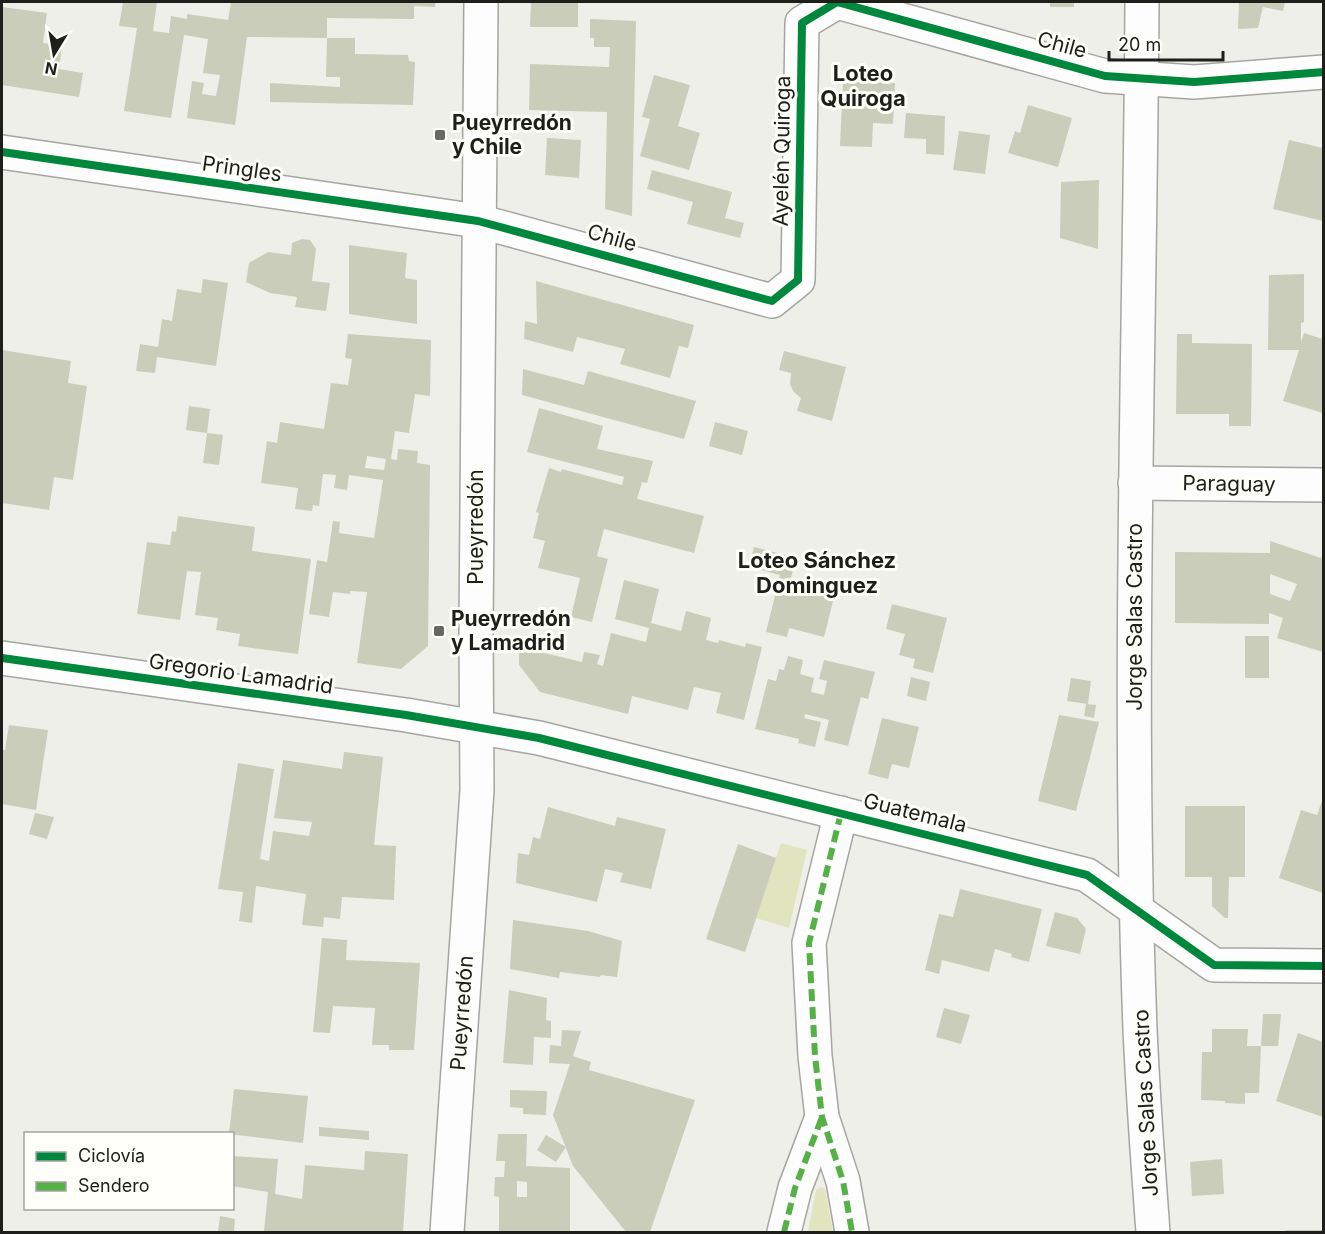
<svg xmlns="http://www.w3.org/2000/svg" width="1325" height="1234" font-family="Inter,sans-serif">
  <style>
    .green { fill: #e0e4bf }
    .building { fill: #cbcdbb; fill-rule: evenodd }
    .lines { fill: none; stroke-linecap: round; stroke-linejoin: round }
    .street-casing { stroke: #a5a6a2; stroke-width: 36 }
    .street { stroke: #fcfdfc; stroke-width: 33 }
    .quiet { stroke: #55b145; stroke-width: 6; stroke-dasharray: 12 6; stroke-linecap: butt }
    .cycleway-casing { stroke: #fefff8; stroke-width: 11 }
    .cycleway { stroke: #00873e; stroke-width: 8 }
    .poi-dot { fill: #676863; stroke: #fefff8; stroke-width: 2 }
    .labels { text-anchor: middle; stroke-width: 6; stroke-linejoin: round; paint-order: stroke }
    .street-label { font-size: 21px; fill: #1e1f1b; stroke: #fefff8 }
    .poi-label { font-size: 21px; font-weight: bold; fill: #1e1f1b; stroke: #fefff8; text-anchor: start }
    .neighbourhood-label { font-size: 22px; font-weight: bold; fill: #1e1f1b; stroke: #fefff8 }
  </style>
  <rect width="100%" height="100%" fill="#eeefe9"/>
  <g class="green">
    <path d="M781,843L807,850L789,928L756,918Z"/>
    <path d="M821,1187L825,1189L833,1232H808L816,1190Z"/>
  </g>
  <g class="building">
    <path d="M123,2H157L153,31L169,33L171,16L187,19V14L228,20L231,2H435V7L414,6V19L327,18V38L247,37L235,125L187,118L192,81L204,83L202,94L216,96L220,75L203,73L208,39L184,35L171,118L124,111L137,28L119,26Z"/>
    <path d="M531,2H578V27H530Z"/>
    <rect x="1050" y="2" width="24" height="5"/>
    <path d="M1239,2H1285L1283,11L1263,7L1258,28L1238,29Z"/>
    <path d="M2,7L47,13L43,43L62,46L59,69L83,73L79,97L2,85Z"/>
    <path d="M590,19L636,21L632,216L605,209L607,112L529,110L530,64L609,67L610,47H594V38H590Z"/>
    <path d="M327,38H355V54L408,55L409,61L415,62L413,105L270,102V83L340,87V77H326Z"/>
    <path d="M654,75L690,85L678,126L700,133L689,170L640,156L650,119L642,117Z"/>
    <path d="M843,80L895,83L893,124L873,123L872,147L840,146Z"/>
    <path d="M1028,105L1072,118L1058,167L1008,153L1015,131L1020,133Z"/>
    <path d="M906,113L945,116L944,155L926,154V139L904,138Z"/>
    <path d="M959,131L990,135L985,174L953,170Z"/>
    <path d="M547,138L581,140L579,178L545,175Z"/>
    <path d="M1289,140L1323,148V221L1273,209Z"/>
    <path d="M652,170L732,192L725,218L744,223L740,238L687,224L693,202L647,189Z"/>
    <path d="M1099,180L1098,249L1060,238L1061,182Z"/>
    <path d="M302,239L310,240L316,249L312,281L330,283L326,311L295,307L297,297L270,293L246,282L249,263L268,252L291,255L292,243Z"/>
    <path d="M349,245L407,253L405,278L417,280V324L349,314Z"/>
    <path d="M1304,274V322L1301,323V342L1304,333L1323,339V413L1283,401L1299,350H1268L1269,275Z"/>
    <path d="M203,279L228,283L216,366L157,357L155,373L136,371L140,344L158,347L162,319L172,321L177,289L201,293Z"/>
    <path d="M536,281L694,325L688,348L679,346L670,378L620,364L625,349L577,337L573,352L524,339L525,321L537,324Z"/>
    <path d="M348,334L431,340L430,396L415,394L409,433L395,431L391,459L397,460L398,449L418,451L417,463L430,465L428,646L401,669L357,663L367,592L350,591V594L333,592L329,617L309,614L317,560L327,562L333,521L340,522L339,533L374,538L383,480L349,475L347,490L334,488L336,475L323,474L319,506L313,505L312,511L295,509L298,488L261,483L267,441L277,443L280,422L324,429L331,383L348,385L352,359L345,358ZM367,456L386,459L384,470L365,468Z"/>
    <path d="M1177,334H1192V343L1252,344L1251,426H1229V414H1176Z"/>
    <path d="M2,350L71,361L68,383L87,386L73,480L54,477L49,510L2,503Z"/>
    <path d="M784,351L846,367L832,421L797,411L801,398L794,392L790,385L791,373L779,370Z"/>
    <path d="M523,369L584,385L588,371L696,401L684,439L522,395Z"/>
    <path d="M189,406L210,409L207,433L186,430Z"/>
    <path d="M539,408L603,426L597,449L653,461L647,483L642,482L637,499L704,516L694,553L604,529L597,556L608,559L592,622L571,617L580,578L538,568L545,541L533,538L539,513L536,512L549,468L561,472L562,469L622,485L624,477L527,452Z"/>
    <path d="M715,422L748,431L742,455L709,446Z"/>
    <path d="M207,433L223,435L219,465L203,463Z"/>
    <path d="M178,516L255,527L252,551L311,559L298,654L238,646L240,634L216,630L218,618L195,615L201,572L187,571L180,620L137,614L147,542L170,545L172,531L176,532Z"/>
    <path d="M1270,541L1321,558L1323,553V652L1277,638L1283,618L1269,613V624L1175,623V552L1270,553ZM1270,574L1297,584L1290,601L1270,594Z"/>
    <path d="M754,547L796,558L791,578L836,589L824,637L789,628L787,637L766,632L780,575L749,567Z"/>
    <path d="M624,580L659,589L651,623L681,631L686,611L711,618L706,640L718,643L719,640L745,647L746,643L762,647L744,720L716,713L721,693L694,687L688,710L632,696L628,714L540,692L519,665V647L582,662L584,652L600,655L597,664L603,666L611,633L646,642L649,628L615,619Z"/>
    <path d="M892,604L947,618L933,673L913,668L915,659L899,655L905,634L886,629Z"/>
    <rect x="1245" y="636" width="24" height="42"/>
    <path d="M788,656L803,660L800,674L814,678L811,692L824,695L827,681L819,679L824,660L875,672L868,699L861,697L848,746L824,740L829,720L805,714L804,718L821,722L815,747L798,743L799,739L755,729L768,679L776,681L779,669L784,670Z"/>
    <path d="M911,677L930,682L926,701L907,696Z"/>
    <path d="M1071,678L1091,681L1088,704L1067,701Z"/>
    <path d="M1086,704L1096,705L1094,718L1084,716Z"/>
    <path d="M1059,715L1099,722L1076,811L1038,801Z"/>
    <path d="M882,718L919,727L909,768L892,764L888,779L868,774Z"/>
    <path d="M9,725L48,730L36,810L2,804V750H5Z"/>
    <path d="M344,752L383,757L374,845L396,846L394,900L342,897L340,919L324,917L323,927L302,925L306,894L256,886L252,923L239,921L243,892L218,889L238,763L274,769L260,859L269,861L273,831L309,836L312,822L274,818L283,760L342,769Z"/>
    <path d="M1323,798V893L1279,878L1301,810L1317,815Z"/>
    <path d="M1185,806H1245V877H1229L1228,918H1225L1212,906V877H1185Z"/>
    <path d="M548,807L615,826L617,817L666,829L651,889L620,882L623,873L605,869L597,902L516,883L518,853L529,855L533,837L540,839Z"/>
    <path d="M35,813L54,817L47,839L29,834Z"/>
    <path d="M738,844L776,858L745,952L706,939Z"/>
    <path d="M960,889L1042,909L1029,962L1011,957L1012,954L995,949L989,972L942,960L939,974L925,970L939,914L953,917Z"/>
    <path d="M1055,912L1077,918L1086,929L1080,954L1046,946Z"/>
    <path d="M513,920L588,931L622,941L617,977L601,975L600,977L560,972L559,978L510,969Z"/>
    <path d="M322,938L347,940L346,960L420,963L414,1050H389V1045H372L375,1008L333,1006L330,1033L313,1032Z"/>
    <path d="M509,990L547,998L546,1020L551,1021V1038L534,1037L533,1065L503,1063Z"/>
    <path d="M944,1008L970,1015L961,1044L936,1037Z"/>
    <path d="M1263,1014H1281L1278,1046H1261Z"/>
    <path d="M1212,1029H1248L1247,1046H1261L1259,1093H1245V1104L1225,1103V1101L1201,1100L1202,1052H1212Z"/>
    <path d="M562,1030L581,1031L573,1056L591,1062L589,1070L695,1100L650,1232H626L573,1166L553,1115L570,1064L549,1063L550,1045L561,1046Z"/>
    <path d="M1298,1033L1323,1042V1117L1276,1101Z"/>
    <path d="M234,1089L308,1096L303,1143L229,1134Z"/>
    <path d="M510,1090L547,1091L546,1115L523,1114V1108L510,1107Z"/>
    <path d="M319,1127L369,1131V1140L319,1136Z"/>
    <path d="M498,1134H527L526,1166L570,1168V1232H499V1197L494,1196L495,1177H504L505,1161H496ZM517,1181L527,1182V1197H517Z"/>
    <path d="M546,1135L566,1147L556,1162L537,1150Z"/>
    <path d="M365,1151L408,1154L403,1232H275L264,1231L268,1192L232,1186V1156L278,1159L275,1194L302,1199L305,1165L364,1170Z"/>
    <path d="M1222,1159L1224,1194L1192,1196L1190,1162Z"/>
    <path d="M220,1216L235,1219L234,1231L218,1232Z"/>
    <path d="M1286,1230H1324V1232H1285Z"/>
  </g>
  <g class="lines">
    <defs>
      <g id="street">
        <path d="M1142,2C1140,344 1127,686 1140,1029C1143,1097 1148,1165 1153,1232"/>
        <path d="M2,152L478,221L772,301L798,280L802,23L837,2L1105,76L1194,82L1324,72"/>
        <path d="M1135,483L1324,485"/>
        <path d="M2,658L406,715L539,738L1087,875L1214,965L1324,966"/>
        <path d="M841,813L809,943L815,1056L822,1117L843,1181L852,1232"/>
        <path d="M447,1232L477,790L476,633L481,2"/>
        <path d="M784,1232L795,1188L822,1117"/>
      </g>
    </defs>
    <use href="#street" class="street-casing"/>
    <use href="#street" class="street"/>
    <g class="quiet">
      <path d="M841,813L809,943L815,1056L822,1117L843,1181L852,1232"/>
      <path d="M784,1232L795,1188L822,1117"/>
    </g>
    <defs>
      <g id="cycleway">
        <path d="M2,152L478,221L772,301L798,280L802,23L837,2L1105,76L1194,82L1324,72"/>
        <path d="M2,658L406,715L539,738L1087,875L1214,965L1324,966"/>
      </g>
    </defs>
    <use href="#cycleway" class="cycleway-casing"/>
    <use href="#cycleway" class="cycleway"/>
  </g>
  <g class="poi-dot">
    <rect x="434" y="129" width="12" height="12" rx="3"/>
    <rect x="433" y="625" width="12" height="12" rx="3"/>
  </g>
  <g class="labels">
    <g class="street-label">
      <text transform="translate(1062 45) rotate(15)" y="7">Chile</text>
      <text transform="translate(782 151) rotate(-89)" y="7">Ayelén Quiroga</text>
      <text transform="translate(242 169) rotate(8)" y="7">Pringles</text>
      <text transform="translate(612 238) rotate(16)" y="7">Chile</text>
      <text transform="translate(1229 484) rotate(1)" y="7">Paraguay</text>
      <text transform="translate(476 527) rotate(-90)" y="7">Pueyrredón</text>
      <text transform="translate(1135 617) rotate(-90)" y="7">Jorge Salas Castro</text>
      <text transform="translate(241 674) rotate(8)" y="7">Gregorio Lamadrid</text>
      <text transform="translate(915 813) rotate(14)" y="7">Guatemala</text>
      <text transform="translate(462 1013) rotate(-86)" y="7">Pueyrredón</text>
      <text transform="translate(1146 1103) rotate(-93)" y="7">Jorge Salas Castro</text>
    </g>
    <g class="poi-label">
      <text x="452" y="130">Pueyrredón<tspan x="452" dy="24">y Chile</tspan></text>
      <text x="451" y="626">Pueyrredón<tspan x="451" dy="24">y Lamadrid</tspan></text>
    </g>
    <g class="neighbourhood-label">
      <text x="863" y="81">Loteo<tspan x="863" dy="25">Quiroga</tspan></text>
      <text x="817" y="568">Loteo Sánchez<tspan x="817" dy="25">Dominguez</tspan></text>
    </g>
  </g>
  <rect width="1325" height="1234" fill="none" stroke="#1e1f1b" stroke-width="6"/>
  <rect x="24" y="1132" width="210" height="78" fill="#fefff8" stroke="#a4a5a0" stroke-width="1.5"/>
  <rect x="36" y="1152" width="30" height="9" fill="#00873e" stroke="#a4a5a0" stroke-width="1.5"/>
  <text x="78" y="1162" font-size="18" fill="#1e1f1b">Ciclovía</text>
  <rect x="36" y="1182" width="30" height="9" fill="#55b145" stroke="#a4a5a0" stroke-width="1.5"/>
  <text x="78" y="1192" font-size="18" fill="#1e1f1b">Sendero</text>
  <g transform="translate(54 54) rotate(191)" stroke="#fefff8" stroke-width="4.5" paint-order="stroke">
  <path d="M0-4.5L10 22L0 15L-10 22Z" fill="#1e1f1b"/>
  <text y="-9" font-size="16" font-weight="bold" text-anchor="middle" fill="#1e1f1b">N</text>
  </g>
  <path d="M1109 51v9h114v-9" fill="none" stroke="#1e1f1b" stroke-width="3"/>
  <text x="1118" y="51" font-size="18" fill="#1e1f1b" stroke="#fefff8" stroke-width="4.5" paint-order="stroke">20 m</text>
</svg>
